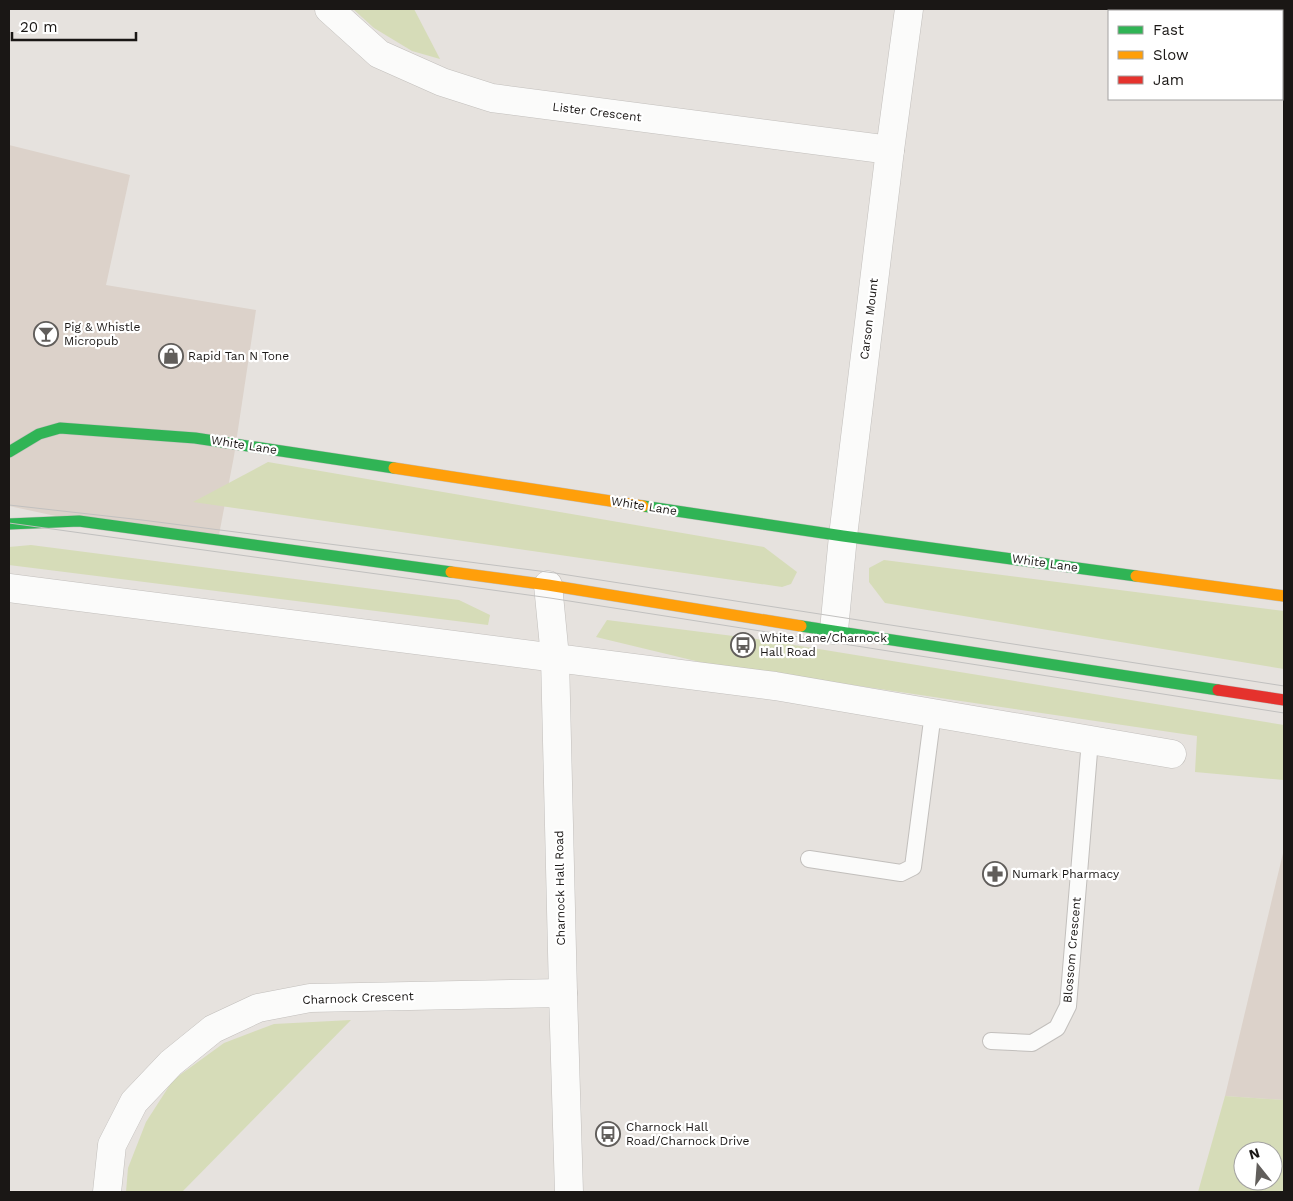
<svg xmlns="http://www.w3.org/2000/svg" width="1293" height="1201" font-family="'Work Sans',sans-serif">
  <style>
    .built { fill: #dcd2ca }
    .green { fill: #d6dcb8; fill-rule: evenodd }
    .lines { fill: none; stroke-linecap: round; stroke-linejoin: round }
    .lane-casing { stroke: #c2bfbc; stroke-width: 18 }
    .street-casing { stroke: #c2bfbc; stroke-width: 29 }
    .fast-casing { stroke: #c2bfbc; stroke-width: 12 }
    .slow-casing { stroke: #c2bfbc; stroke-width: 12 }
    .jam-casing { stroke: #c2bfbc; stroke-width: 12 }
    .lane { stroke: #fbfbfa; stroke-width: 16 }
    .street { stroke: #fbfbfa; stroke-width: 28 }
    .fast { stroke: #30b455; stroke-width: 11 }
    .slow { stroke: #ff9f0a; stroke-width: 11 }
    .jam { stroke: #e5322d; stroke-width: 11 }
    .tram { stroke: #c1c0bf; stroke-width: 1 }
    .labels { text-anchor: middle; stroke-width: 4.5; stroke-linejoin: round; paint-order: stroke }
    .street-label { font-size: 12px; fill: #1a1715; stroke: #fff }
    .poi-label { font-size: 12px; fill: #1a1715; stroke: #fff; text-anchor: start }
  </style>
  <rect width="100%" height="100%" fill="#e6e2de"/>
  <g class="built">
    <path d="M9,145L130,175L106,285L256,310L234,456L218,540L79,521L9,506Z"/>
    <path d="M1284,849V1100L1225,1096Z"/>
  </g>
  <g class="green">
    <path d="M353,9H414L440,59L412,51L374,28Z"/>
    <path d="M268,462L764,547L797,572L791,584L782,587L193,502Z"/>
    <path d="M31,545L459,600L490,615L488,625L9,565V547Z"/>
    <path d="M884,560L1284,611V669L885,603L869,582V568Z"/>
    <path d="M607,620L757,639L1284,725V780L1195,772L1197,736L704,663L596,637Z"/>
    <path d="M351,1020L182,1192H126L128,1168L146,1122L173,1080L224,1043L274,1024Z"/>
    <path d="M1225,1096L1284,1100V1192H1198ZM1243,1151H1273V1181H1243Z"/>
  </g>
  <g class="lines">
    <defs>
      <g id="lane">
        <path d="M809,859L901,873L913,867L933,713"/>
        <path d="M991,1041L1032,1043L1057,1028L1068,1006L1090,740"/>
      </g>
      <g id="street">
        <path d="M329,9L379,54L442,82L492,98L890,150"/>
        <path d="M548,585L555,657L563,993L569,1192"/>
        <path d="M9,588L775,686L1172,754"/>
        <path d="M834,630L843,536L890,150L909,9"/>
        <path d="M107,1192L112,1145L134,1102L171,1063L213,1029L258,1008L310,998L563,993"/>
      </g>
      <g id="fast">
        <path d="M9,452L39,434L60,428L195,438L394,468"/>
        <path d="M643,506L843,536L1136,576"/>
        <path d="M9,524L79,521L451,572"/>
        <path d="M801,626L1218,690"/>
      </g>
      <g id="slow">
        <path d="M394,468L643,506"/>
        <path d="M451,572L548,585L801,626"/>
        <path d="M1136,576L1284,596"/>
      </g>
      <path id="jam" d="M1218,690L1284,700"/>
    </defs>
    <use href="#lane" class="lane-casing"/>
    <use href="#street" class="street-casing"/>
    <use href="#fast" class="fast-casing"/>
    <use href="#slow" class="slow-casing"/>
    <use href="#jam" class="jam-casing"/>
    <use href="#lane" class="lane"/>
    <use href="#street" class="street"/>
    <use href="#fast" class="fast"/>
    <use href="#slow" class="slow"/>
    <use href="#jam" class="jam"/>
    <g class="tram">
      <path d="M9,505L142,520L555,573L1284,686"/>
      <path d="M9,523L550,598L1284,713"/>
    </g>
  </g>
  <defs>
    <symbol id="bar-ring" viewBox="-11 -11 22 22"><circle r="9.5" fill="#fff" stroke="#615e5b" stroke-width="1.5"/><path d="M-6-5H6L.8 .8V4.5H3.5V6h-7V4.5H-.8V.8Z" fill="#615e5b"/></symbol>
    <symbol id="shop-ring" viewBox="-11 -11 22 22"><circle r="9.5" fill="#fff" stroke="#615e5b" stroke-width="1.5"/><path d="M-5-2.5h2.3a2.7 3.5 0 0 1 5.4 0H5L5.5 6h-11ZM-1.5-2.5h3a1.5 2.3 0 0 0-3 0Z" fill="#615e5b"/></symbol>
    <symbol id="bus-ring" viewBox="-11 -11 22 22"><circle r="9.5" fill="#fff" stroke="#615e5b" stroke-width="1.5"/><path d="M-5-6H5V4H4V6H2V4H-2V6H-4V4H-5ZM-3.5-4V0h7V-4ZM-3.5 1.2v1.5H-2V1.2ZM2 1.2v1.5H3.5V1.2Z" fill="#615e5b"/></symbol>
    <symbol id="pharmacy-ring" viewBox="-11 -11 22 22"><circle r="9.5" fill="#fff" stroke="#615e5b" stroke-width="1.5"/><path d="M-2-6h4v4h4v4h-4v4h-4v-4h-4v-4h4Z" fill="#615e5b"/></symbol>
  </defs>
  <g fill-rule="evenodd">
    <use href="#bar-ring" x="32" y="320" width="28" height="28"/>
    <use href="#shop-ring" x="157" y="342" width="28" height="28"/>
    <use href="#bus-ring" x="729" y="631" width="28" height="28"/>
    <use href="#pharmacy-ring" x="981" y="860" width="28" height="28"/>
    <use href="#bus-ring" x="594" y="1120" width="28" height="28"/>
  </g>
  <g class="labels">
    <g class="street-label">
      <text transform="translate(597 112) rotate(7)" y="4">Lister Crescent</text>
      <text transform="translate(869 319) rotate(-83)" y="4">Carson Mount</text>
      <text transform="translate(244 445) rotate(9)" y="4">White Lane</text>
      <text transform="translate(644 506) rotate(9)" y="4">White Lane</text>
      <text transform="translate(1045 563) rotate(8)" y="4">White Lane</text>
      <text transform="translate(560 888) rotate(-91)" y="4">Charnock Hall Road</text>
      <text transform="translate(1072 950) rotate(-85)" y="4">Blossom Crescent</text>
      <text transform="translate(358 998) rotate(-2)" y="4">Charnock Crescent</text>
    </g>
    <g class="poi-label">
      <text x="64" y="331">Pig &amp; Whistle<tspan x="64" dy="14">Micropub</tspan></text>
      <text x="188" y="360">Rapid Tan N Tone</text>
      <text x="760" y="642">White Lane/Charnock<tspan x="760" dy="14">Hall Road</tspan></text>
      <text x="1012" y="878">Numark Pharmacy</text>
      <text x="626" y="1131">Charnock Hall<tspan x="626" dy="14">Road/Charnock Drive</tspan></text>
    </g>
  </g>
  <rect width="1293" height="1201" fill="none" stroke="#1a1715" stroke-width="20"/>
  <rect x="1108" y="10" width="175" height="90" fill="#ffffff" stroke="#a3a2a1"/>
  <rect x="1118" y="26" width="25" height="8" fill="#30b455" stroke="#a3a2a1"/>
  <text x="1153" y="35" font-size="15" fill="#1a1715">Fast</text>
  <rect x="1118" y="51" width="25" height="8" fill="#ff9f0a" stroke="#a3a2a1"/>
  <text x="1153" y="60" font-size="15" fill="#1a1715">Slow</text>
  <rect x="1118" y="76" width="25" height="8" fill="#e5322d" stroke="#a3a2a1"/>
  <text x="1153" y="85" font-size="15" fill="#1a1715">Jam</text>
  <g transform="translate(1258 1166) rotate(343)"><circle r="24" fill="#ffffff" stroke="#a3a2a1"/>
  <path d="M0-4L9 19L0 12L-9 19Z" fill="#615e5b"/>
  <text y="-8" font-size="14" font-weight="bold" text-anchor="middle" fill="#1a1715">N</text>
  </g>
  <path d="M12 32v8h124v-8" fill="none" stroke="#1a1715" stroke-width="2.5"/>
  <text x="20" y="32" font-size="15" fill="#1a1715" stroke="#ffffff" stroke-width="4" paint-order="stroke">20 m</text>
</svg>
